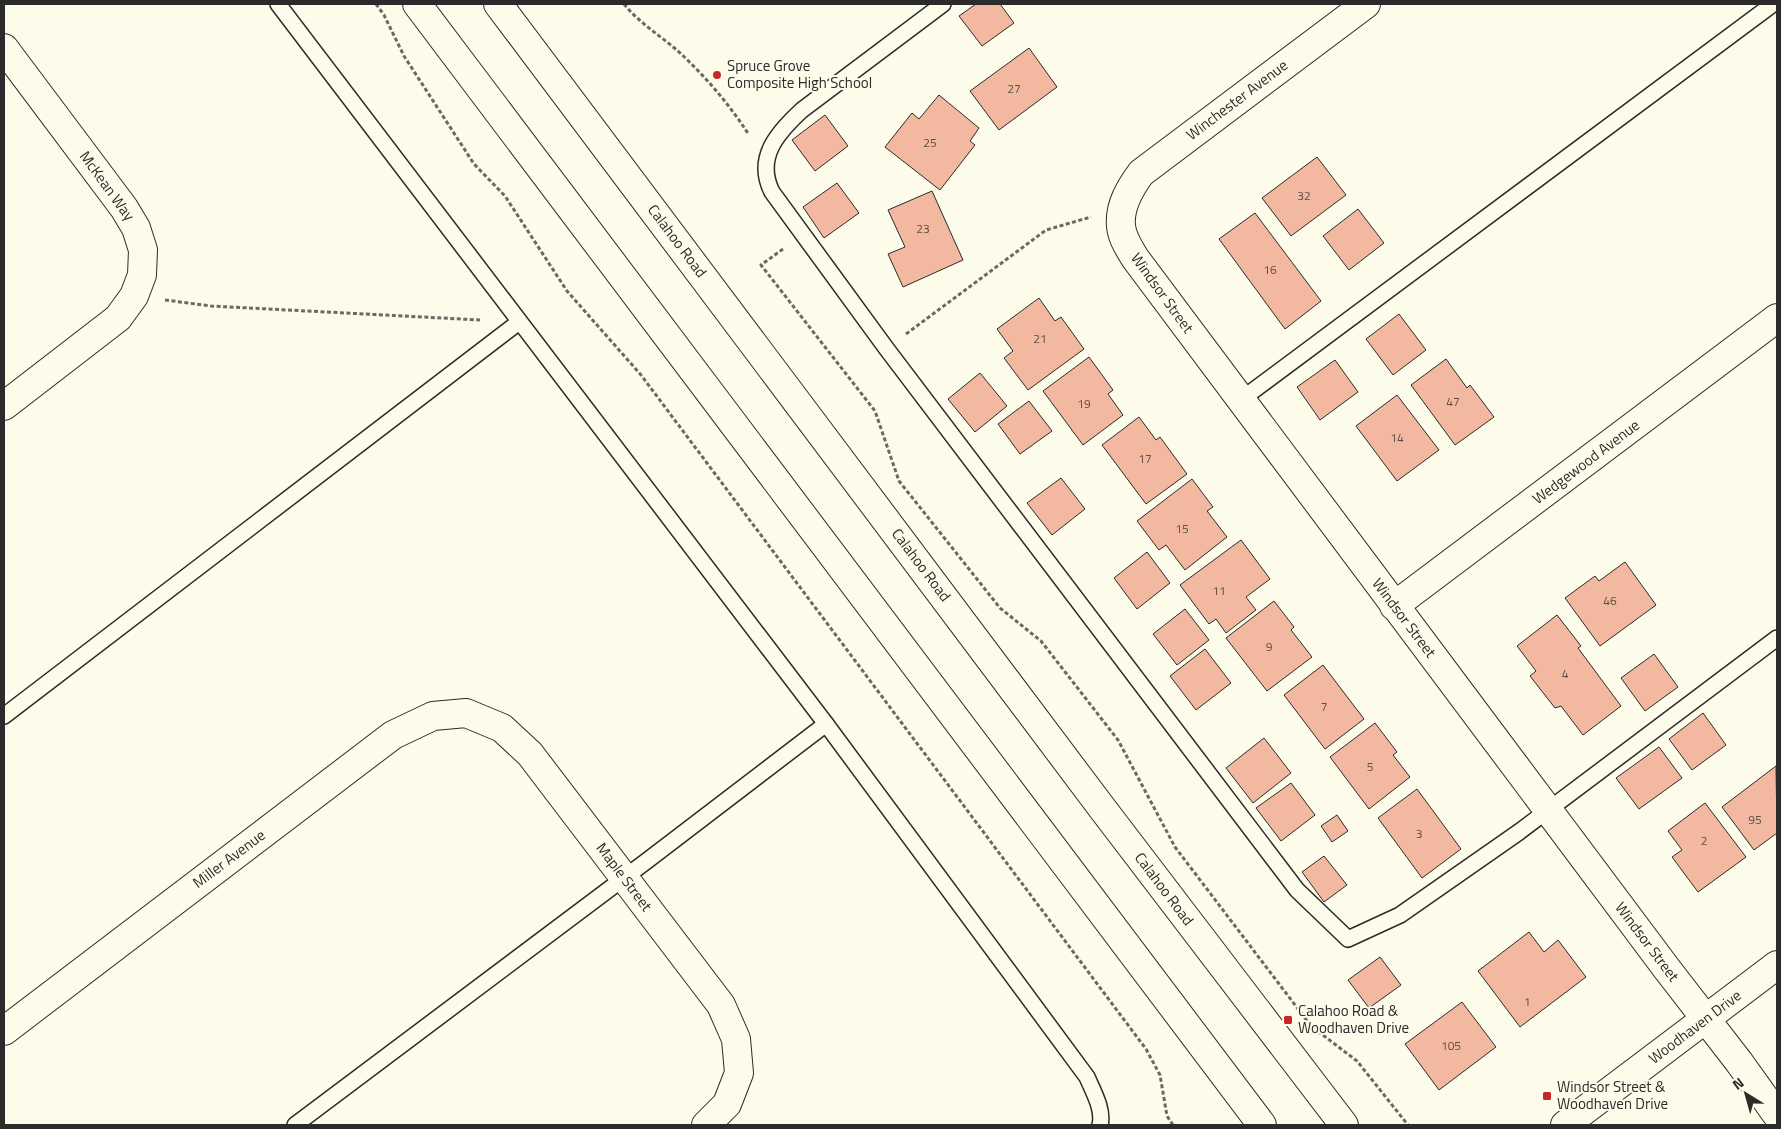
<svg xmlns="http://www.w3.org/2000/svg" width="1781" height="1129" font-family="'Titillium Web',sans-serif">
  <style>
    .building { fill: #f2b8a0; stroke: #2b2b2b }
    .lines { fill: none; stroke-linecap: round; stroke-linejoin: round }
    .service-casing { stroke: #2b2b2b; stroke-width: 18 }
    .minor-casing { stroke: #2b2b2b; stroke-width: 30 }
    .tertiary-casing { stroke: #2b2b2b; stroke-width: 30 }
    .secondary-casing { stroke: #2b2b2b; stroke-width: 30 }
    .path { stroke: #6a6964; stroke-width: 3; stroke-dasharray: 4 2.5; stroke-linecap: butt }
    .service { stroke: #fdfbea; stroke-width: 15 }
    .minor { stroke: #fdfbea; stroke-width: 28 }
    .tertiary { stroke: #fdfbea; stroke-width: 28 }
    .secondary { stroke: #fdfbea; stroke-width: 28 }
    .poi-dot { fill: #c62828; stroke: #fdfbea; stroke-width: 2 }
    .labels { text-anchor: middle; stroke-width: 4; stroke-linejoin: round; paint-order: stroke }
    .number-label { font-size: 12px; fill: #5d4e48 }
    .poi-label { font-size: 15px; fill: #2b2b2b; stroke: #fdfbea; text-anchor: start }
    .street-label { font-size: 15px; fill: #2b2b2b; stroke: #fdfbea }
  </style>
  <rect width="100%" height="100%" fill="#fdfbea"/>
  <g class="building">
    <path d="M976,4H1000L1014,23L982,46L959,16Z"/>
    <path d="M1029,48L1057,87L999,130L970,91Z"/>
    <path d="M939,95L979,128L970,141L975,145L940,190L885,147L912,113L919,119Z"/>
    <path d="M825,115L848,146L815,171L792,140Z"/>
    <path d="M1317,157L1346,195L1291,236L1262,198Z"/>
    <path d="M837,183L859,213L824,238L803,207Z"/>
    <path d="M932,191L963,260L903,287L888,254L905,247L888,210Z"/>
    <path d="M1358,209L1384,243L1349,270L1323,236Z"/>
    <path d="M1255,213L1321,301L1285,329L1219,239Z"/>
    <path d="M1039,298L1055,321L1061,317L1084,349L1028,390L1004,358L1013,351L997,329Z"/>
    <path d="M1399,314L1426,350L1393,375L1366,339Z"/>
    <path d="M1089,357L1113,390L1108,394L1123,415L1083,445L1043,391Z"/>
    <path d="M1446,359L1467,388L1470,385L1494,417L1455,445L1411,385Z"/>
    <path d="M1335,360L1358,392L1320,420L1297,387Z"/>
    <path d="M980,373L1007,406L975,432L948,399Z"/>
    <path d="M1397,395L1439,450L1397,481L1356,426Z"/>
    <path d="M1029,401L1052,431L1020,454L998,424Z"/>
    <path d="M1139,417L1156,440L1160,437L1187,474L1146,504L1102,445Z"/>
    <path d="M1061,478L1085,509L1052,535L1027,503Z"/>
    <path d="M1192,479L1213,507L1207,511L1227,537L1185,570L1166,545L1159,550L1137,521Z"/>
    <path d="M1241,540L1270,579L1246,597L1256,610L1226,633L1216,619L1209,624L1180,585Z"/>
    <path d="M1147,552L1170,583L1137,609L1114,578Z"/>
    <path d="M1625,562L1656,605L1600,646L1565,598L1595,576L1599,581Z"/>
    <path d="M1274,601L1294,627L1291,630L1312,657L1267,691L1226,638Z"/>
    <path d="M1185,609L1209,640L1177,665L1153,634Z"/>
    <path d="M1557,615L1581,646L1578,648L1621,706L1583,735L1561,706L1555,708L1530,676L1536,671L1517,646Z"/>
    <path d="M1205,649L1231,683L1196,710L1170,676Z"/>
    <path d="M1654,654L1678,687L1645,711L1621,678Z"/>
    <path d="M1323,665L1364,719L1325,749L1284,695Z"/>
    <path d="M1703,713L1726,745L1692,770L1669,739Z"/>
    <path d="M1375,723L1397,752L1393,755L1410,777L1369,809L1330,757Z"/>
    <path d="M1264,738L1291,773L1253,803L1226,768Z"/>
    <path d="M1659,747L1682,778L1639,809L1616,778Z"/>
    <path d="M1776,766L1777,833L1754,850L1722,807Z"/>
    <path d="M1291,783L1315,815L1281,841L1256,808Z"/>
    <path d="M1417,789L1461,849L1422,878L1378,818Z"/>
    <path d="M1705,803L1746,857L1698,892L1672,857L1682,850L1668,831Z"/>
    <path d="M1337,815L1348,831L1332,842L1321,826Z"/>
    <path d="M1324,856L1347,885L1324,902L1302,872Z"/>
    <path d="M1529,932L1544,952L1558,940L1586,977L1520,1027L1478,971Z"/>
    <path d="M1380,957L1401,985L1369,1008L1348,980Z"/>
    <path d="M1462,1002L1496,1047L1439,1090L1405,1044Z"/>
  </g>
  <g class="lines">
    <defs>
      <g id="service">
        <path d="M278,4L826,724L1087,1077C1093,1091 1104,1110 1100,1125"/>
        <path d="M943,4L802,110C777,133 755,158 772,192L886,348L1297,890L1348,939L1400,915L1519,832L1777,638"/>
        <path d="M1242,399L1773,4"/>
        <path d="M4,716L519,322"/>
        <path d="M295,1125L648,860L826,724"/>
      </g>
      <g id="minor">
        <path d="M1366,4L1141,173C1130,188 1119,206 1121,226C1122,238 1129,248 1135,258L1667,969L1739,1062L1777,1115"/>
        <path d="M4,48L124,208L136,228L143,250L142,275L134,296L118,318L4,406"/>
        <path d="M1394,606L1777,318"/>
        <path d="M4,1031L393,735L433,716L466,713L502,728L530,754L721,1005L736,1039L739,1073L727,1104L706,1125"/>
      </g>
      <path id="tertiary" d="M1565,1125L1777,965"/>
      <g id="secondary">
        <path d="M417,4L1262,1125"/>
        <path d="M498,4L1102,808L1344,1125"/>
      </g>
    </defs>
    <use href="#service" class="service-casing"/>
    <use href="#minor" class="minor-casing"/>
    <use href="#tertiary" class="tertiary-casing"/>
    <use href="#secondary" class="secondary-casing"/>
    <g class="path">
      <path d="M376,4L384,15L404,56L474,164L505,196L567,291L641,375L1146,1049L1160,1075L1167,1116L1173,1125"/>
      <path d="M624,4C639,23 661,36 679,52C705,76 730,105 749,135"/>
      <path d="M783,249L761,265L875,411L899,481L1000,608L1041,641L1118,740L1175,847L1311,1026L1357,1061L1408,1125"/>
      <path d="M165,300L211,306L480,320"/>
      <path d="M906,334L1046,230L1091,217"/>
    </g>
    <use href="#service" class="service"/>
    <use href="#minor" class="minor"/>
    <use href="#tertiary" class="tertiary"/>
    <use href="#secondary" class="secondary"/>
  </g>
  <g class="poi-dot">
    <circle cx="717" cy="75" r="5"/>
    <rect x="1283" y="1015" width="10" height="10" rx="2.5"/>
    <rect x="1542" y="1091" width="10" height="10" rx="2.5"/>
  </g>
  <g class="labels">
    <g class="number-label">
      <text x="1014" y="93">27</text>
      <text x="930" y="147">25</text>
      <text x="1304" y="200">32</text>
      <text x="923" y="233">23</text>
      <text x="1270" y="274">16</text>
      <text x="1040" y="343">21</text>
      <text x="1453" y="406">47</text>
      <text x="1084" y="408">19</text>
      <text x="1397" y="442">14</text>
      <text x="1145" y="463">17</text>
      <text x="1182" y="533">15</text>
      <text x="1219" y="595">11</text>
      <text x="1610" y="605">46</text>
      <text x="1269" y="651">9</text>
      <text x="1565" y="678">4</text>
      <text x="1324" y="711">7</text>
      <text x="1370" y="771">5</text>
      <text x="1755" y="824">95</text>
      <text x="1419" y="838">3</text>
      <text x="1704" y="845">2</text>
      <text x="1527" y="1006">1</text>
      <text x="1451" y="1050">105</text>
    </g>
    <g class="poi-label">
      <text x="727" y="71">Spruce Grove<tspan x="727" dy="17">Composite High School</tspan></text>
      <text x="1298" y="1016">Calahoo Road &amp;<tspan x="1298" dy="17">Woodhaven Drive</tspan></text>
      <text x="1557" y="1092">Windsor Street &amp;<tspan x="1557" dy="17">Woodhaven Drive</tspan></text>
    </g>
    <g class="street-label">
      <text transform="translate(1237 100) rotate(-37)" y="5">Winchester Avenue</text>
      <text transform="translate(107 186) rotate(54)" y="5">McKean Way</text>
      <text transform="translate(677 241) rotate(53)" y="5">Calahoo Road</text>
      <text transform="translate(1162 293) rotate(54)" y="5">Windsor Street</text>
      <text transform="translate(1586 462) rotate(-37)" y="5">Wedgewood Avenue</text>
      <text transform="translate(921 565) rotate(53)" y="5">Calahoo Road</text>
      <text transform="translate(1404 618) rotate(53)" y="5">Windsor Street</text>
      <text transform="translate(229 859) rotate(-37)" y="5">Miller Avenue</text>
      <text transform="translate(624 877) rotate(53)" y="5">Maple Street</text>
      <text transform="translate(1164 889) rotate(53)" y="5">Calahoo Road</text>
      <text transform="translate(1647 942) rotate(53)" y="5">Windsor Street</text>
      <text transform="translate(1695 1027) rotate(-37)" y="5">Woodhaven Drive</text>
    </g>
  </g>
  <rect width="1781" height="1129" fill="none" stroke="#2b2b2b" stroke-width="10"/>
  <g transform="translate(1746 1094) rotate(323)" stroke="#fdfbea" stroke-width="4" paint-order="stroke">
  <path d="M0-4L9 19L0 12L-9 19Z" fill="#2b2b2b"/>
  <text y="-8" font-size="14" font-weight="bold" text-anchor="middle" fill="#2b2b2b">N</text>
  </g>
</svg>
